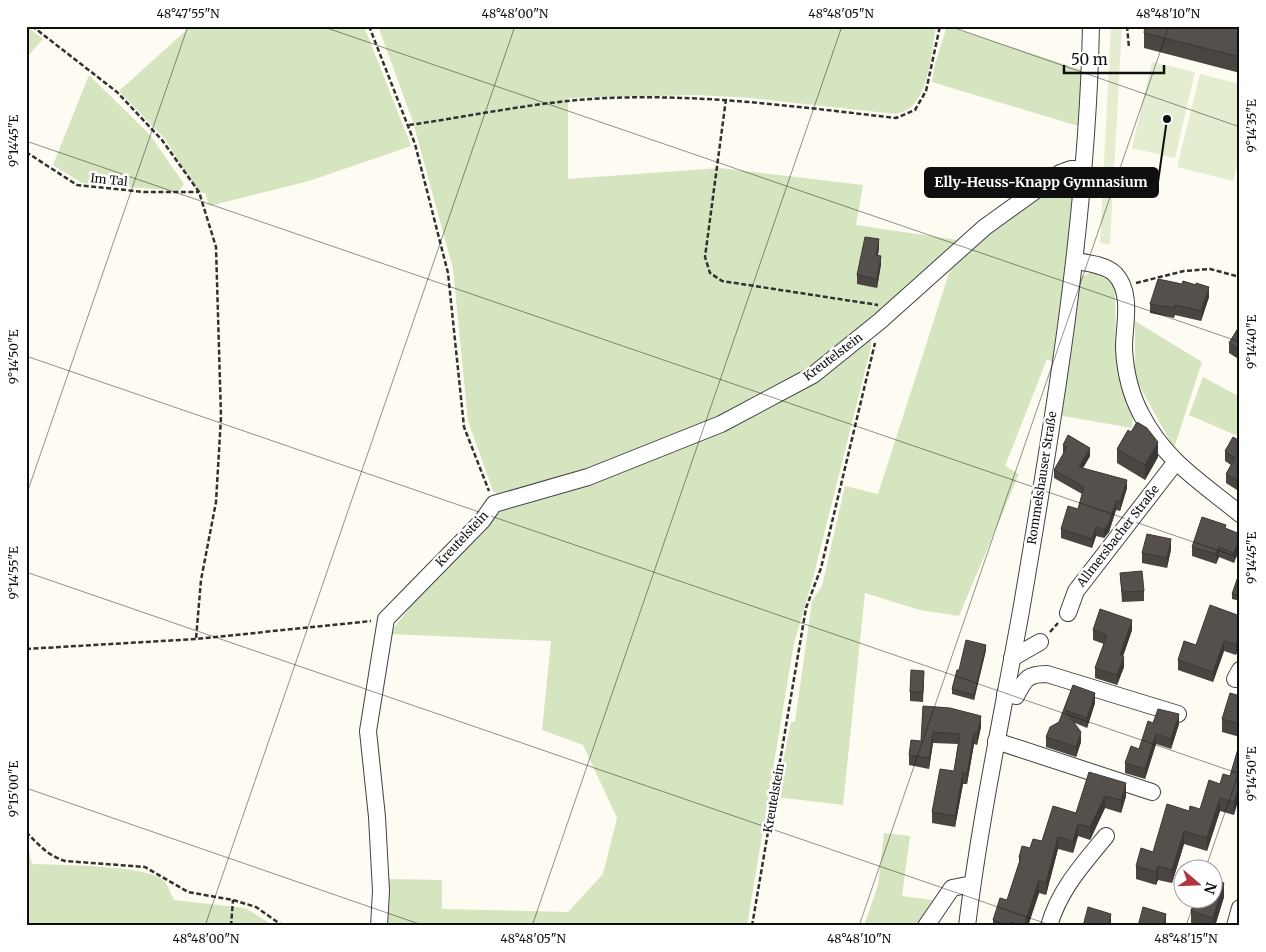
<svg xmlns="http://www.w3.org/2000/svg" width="1266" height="952" font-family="Merriweather,serif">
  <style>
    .green { fill: #d5e5bf }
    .pitch { fill: #e4edd0 }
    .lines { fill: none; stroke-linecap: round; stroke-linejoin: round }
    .minor-casing { stroke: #424242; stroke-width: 18 }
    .path { stroke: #313131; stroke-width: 2.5; stroke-dasharray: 5 2.5; stroke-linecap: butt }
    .minor { stroke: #fff; stroke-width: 16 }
    .wall { fill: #4a4541 }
    .shaded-wall { fill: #3c3835 }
    .building { fill: #56504c; stroke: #3c3835 }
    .ticks { fill: none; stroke: #0f0f0f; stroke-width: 1; stroke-opacity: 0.45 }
    .labels { text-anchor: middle; stroke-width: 5; stroke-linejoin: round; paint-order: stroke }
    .street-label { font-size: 12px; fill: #0f0f0f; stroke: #fff }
    .leader { fill: none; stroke: #0f0f0f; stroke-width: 2 }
    .callout-dot { fill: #0f0f0f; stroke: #fff; stroke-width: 2 }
    .callout { fill: #0f0f0f; stroke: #0f0f0f; stroke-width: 2 }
    .callout-label { font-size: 14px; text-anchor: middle; font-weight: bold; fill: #fff }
    .neatline { fill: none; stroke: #0f0f0f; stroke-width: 2 }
    .ticks-label { font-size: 12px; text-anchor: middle; fill: #0f0f0f }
  </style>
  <rect width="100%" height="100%" fill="#fdfbf2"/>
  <g class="green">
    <path d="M26,26L43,39L26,58Z"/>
    <path d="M191,26H364L411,146L309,181L209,206L205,193L198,192L194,186L165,139L119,91Z"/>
    <path d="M378,26H936C932,50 929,92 910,108C906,111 900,113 896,114L751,98L697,95L568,98V179L720,168L863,185L856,225L964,241L800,377L743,410L576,477L505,499L493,491L468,421L453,269L413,122Z"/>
    <path d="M947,26L1082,70L1078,126L932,82L935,64Z"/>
    <path d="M89,75L150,135L184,184L179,191L82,183L53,165Z"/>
    <path d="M1062,177L1071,180L1073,192L1065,276L1053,362L1047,359L1005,466L1019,474L959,616L920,610L865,593L843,805L776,797L791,722H795L812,601L822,586L845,486L878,494L953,261Z"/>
    <path d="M1091,272L1115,283L1116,351L1133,417L1132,428L1057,415L1080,278Z"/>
    <path d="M1135,321L1202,362L1174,448L1135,378Z"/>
    <path d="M871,337V347L812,582L794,643L747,926H386L389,879L442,880V909L568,912L603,874L617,818L583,745L542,730L551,641L389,634L436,574L471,538L511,503L652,460Z"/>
    <path d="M1203,377L1240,397V437L1189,415Z"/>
    <path d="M884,833L910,836L902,896L933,900L916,926H864L878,885Z"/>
    <path d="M26,840L32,864C58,865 146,865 163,880C168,884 171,895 174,900L245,908L274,926H26Z"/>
  </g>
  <g class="pitch">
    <path d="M1111,26H1122L1110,244L1100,243Z"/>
    <path d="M1152,62L1195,72L1175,158L1132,148Z"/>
    <path d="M1200,74L1240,84V153L1233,181L1177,167Z"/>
  </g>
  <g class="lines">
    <defs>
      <g id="minor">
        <path d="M1076,261C1088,263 1106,265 1115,274C1133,293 1124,324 1124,348C1125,370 1131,395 1141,414C1165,461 1201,482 1240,514"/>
        <path d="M1068,613L1076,591L1175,463"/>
        <path d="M1012,658L1040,642"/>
        <path d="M1235,679L1240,670"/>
        <path d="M1005,694L1016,696C1025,679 1027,674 1047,674L1178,714"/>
        <path d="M996,741L1152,792"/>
        <path d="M379,926L381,891L377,817L368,731L386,619L482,521L494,504L588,477L721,424L813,375L880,321L985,227L1060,173L1071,169H1083"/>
        <path d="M926,926L952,888L972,884"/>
        <path d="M967,926C980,820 1002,716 1021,611C1054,417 1087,223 1091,26"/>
        <path d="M1049,926C1059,890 1083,864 1106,836"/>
        <path d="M1235,926L1240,908"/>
      </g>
    </defs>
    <use href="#minor" class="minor-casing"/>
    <g class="path">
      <path d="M32,26L117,92L162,140L199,192L216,247L221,417L216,502L201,580L196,639"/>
      <path d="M369,26L415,144L448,273L464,427L489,491"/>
      <path d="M1127,26L1129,48"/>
      <path d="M726,99L705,257L710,273L722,281L878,305"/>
      <path d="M409,125C465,117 522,105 578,100C685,91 790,106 896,118L915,110L926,91L940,26"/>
      <path d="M26,152L77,185L144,192H199"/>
      <path d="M1136,283L1184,271L1210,269L1240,277"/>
      <path d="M1050,632L1058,623"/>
      <path d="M26,649L196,639L371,621"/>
      <path d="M26,832C39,845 47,855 65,861L145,867L188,892L233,900L256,907L283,926"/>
      <path d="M231,926L233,900"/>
      <path d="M752,926L806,608L821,568L875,343"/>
    </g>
    <use href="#minor" class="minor"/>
  </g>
  <g class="wall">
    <path d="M1240,26V73L1144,48V33Z"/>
    <path d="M879,248L878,255L881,264L877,288L857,284V275Z"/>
    <path d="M1240,248V263L1239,262V252Z"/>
    <path d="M1209,297L1201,321L1175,315L1174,318L1150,313V304Z"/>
    <path d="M1240,325V360L1229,353V343Z"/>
    <path d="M1131,432L1158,457L1145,480L1117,463V449Z"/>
    <path d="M1240,441V485L1237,490L1226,483V474L1231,465L1225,461V451Z"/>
    <path d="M1063,445L1090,456L1083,468L1127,488L1120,511L1116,510L1109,532L1104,538L1096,536L1092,548L1061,538V529L1078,509L1082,494L1054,478V470L1064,454L1063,453Z"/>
    <path d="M1226,529L1240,534L1234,563L1219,557L1216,564L1192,556V547Z"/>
    <path d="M1171,549L1167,568L1142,563V553Z"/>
    <path d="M1240,571V601L1232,599V594Z"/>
    <path d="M1120,573L1144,591V601L1122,602Z"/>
    <path d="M1240,616L1236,655L1224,651L1213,682L1178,670V660L1196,645Z"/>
    <path d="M1093,630H1132L1123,656L1124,667L1117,685L1095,678V668L1104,644L1093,640Z"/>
    <path d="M986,650L974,700L952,694V689L959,670Z"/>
    <path d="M924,681L923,702L910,701V692Z"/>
    <path d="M1073,685L1095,703L1087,728L1075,723L1081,742L1076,757L1046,747V737L1059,722Z"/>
    <path d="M1240,696V737L1222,732V719Z"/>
    <path d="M923,706L981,727L977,745L974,744L967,784H963L955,827L932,823V812L954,771L958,744L933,743L929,769L909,765V755L921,741Z"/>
    <path d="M1153,723L1179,724L1171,749L1156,744L1145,779L1125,773V763L1139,749Z"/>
    <path d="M1240,742L1234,815L1220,811L1207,851L1184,844L1172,883L1158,880L1156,885L1136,879V866L1153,852L1189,811L1200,809L1220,784L1230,776Z"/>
    <path d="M1089,772L1126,796L1121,813L1105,808L1090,840L1078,836L1073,853L1058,849L1046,895L1039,893L1028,926H993V920L1007,900L1019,863V857L1030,848L1042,841L1076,813Z"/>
    <path d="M1224,897L1215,926H1191V911Z"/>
  </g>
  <g class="shaded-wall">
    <path d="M879,239V248L876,264V255Z"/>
    <path d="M881,256V264L877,288V279Z"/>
    <path d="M1209,287V297L1201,321V311Z"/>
    <path d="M1158,442V457L1145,480V465Z"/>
    <path d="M1090,448V456L1079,475V467Z"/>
    <path d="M1240,475V485L1237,490V480Z"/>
    <path d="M1127,480V488L1120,511V502Z"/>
    <path d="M1116,501V510L1109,532L1104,538V530Z"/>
    <path d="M1096,527V536L1092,548V539Z"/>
    <path d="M1240,537V547L1234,563V553Z"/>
    <path d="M1171,539V549L1167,568V558Z"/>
    <path d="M1219,547V557L1216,564V554Z"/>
    <path d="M1132,620V630L1120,665V655Z"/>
    <path d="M1240,634V644L1236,655V645Z"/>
    <path d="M1224,641V651L1213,682V672Z"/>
    <path d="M986,645V650L974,700V695Z"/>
    <path d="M1124,657V667L1117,685V675Z"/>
    <path d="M1095,693V703L1087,728V718Z"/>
    <path d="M1179,714V724L1171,749V739Z"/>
    <path d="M981,716V727L977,745V734Z"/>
    <path d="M933,732V743L929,769V758Z"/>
    <path d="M1081,732V742L1076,757V747Z"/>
    <path d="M974,733V744L967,784V774Z"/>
    <path d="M1156,734V744L1145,779V769Z"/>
    <path d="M963,773V784L955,827V816Z"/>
    <path d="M1240,782V795L1234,815V802Z"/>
    <path d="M1126,783V796L1121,813V800Z"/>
    <path d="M1105,796V808L1090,840V827Z"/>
    <path d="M1220,798V811L1207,851V838Z"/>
    <path d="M1078,824V836L1073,853V841Z"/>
    <path d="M1184,831V844L1172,883V870Z"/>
    <path d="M1058,837V849L1046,895V883Z"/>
    <path d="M1158,866V880L1156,885V872Z"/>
    <path d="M1039,880V893L1028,926H1024Z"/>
    <path d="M1224,883V897L1215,926H1213V918Z"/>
    <path d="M1111,914V926H1108Z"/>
    <path d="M1166,914V926H1163Z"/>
  </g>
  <g class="building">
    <path d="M1145,26H1240V57L1144,33Z"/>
    <path d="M865,237L879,239L876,255L881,256L877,279L857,275Z"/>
    <path d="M1158,279L1182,284L1183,281L1196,285V283L1209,287L1201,311L1175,305L1174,308L1150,304Z"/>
    <path d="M1240,325V350L1229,343Z"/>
    <path d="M1137,422L1147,428L1158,442L1145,465L1117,449L1128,430L1131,432Z"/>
    <path d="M1068,435L1090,448L1079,467L1127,480L1120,502L1116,501L1109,523L1104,530L1096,527L1092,539L1061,529L1068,506L1078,509L1084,487L1054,470L1067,447L1063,445Z"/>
    <path d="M1233,437L1240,441V475L1237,480L1226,474L1235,458L1225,451Z"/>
    <path d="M1202,517L1226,525L1225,528L1240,534V537L1234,553L1219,547L1216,554L1192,547Z"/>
    <path d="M1147,534L1171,539L1167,558L1142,553Z"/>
    <path d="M1142,571L1144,591L1122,592L1120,573Z"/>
    <path d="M1240,571V596L1232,594Z"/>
    <path d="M1210,605L1240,616V634L1236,645L1224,641L1213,672L1178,660L1184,641L1196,645Z"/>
    <path d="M1100,609L1132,620L1120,655L1124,657L1117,675L1095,668L1107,635L1093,630Z"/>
    <path d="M966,640L986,645L974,695L952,689L957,670H959Z"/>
    <path d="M911,670L924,671L923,692H910Z"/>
    <path d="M1073,685L1095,693L1087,718L1065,710L1081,732L1076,747L1046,737L1050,727L1059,722Z"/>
    <path d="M1230,693L1240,696V724L1222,719Z"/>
    <path d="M923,706L950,708L981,716L977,734L974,733L967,774L963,773L955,816L932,812L940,769L954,771L960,734L933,732L929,758L909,755L911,740L921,741Z"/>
    <path d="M1158,709L1179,714L1171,739L1156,734L1145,769L1125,763L1131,746L1139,749L1148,721L1153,723Z"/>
    <path d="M1240,742V782L1234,802L1220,798L1207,838L1184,831L1172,870L1158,866L1156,872L1136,866L1141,848L1153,852L1167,804L1189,811L1190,806L1200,809L1209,780L1220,784L1223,774L1230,776Z"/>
    <path d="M1089,772L1126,783L1121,800L1105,796L1090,827L1078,824L1073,841L1058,837L1046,883L1039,880L1024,926L1011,922L1010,926L993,920L1000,898L1007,900L1021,857H1019L1022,846L1030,848L1033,839L1042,841L1053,806L1076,813Z"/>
    <path d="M1214,880L1224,883L1213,918L1191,911L1195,900H1214Z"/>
    <path d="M1088,907L1111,914L1108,926H1083Z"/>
    <path d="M1143,907L1166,914L1163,926H1138Z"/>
  </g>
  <path class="ticks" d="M321,26L1240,342M949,26L1240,127M26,141L1240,558M26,356L1240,774M26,496L188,26M26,572L1053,926M26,788L425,926M1205,870L1240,769M205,926L515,26M532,926L842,26M859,926L1169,26M1186,926L1195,900"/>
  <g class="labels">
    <g class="street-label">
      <text transform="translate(109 180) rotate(6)" y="4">Im Tal</text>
      <text transform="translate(833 357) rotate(-37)" y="4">Kreutelstein</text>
      <text transform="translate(1042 478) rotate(-81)" y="4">Rommelshauser Straße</text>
      <text transform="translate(1118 536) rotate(-52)" y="4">Allmersbacher Straße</text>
      <text transform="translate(462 539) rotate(-47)" y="4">Kreutelstein</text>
      <text transform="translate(774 798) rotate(-80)" y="4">Kreutelstein</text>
    </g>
  </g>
  <path class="leader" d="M1167 119L1158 182"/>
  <circle class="callout-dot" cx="1167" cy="119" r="5"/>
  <rect class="callout" x="925" y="168" width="233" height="29" rx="5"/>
  <g class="callout-label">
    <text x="1041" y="187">Elly-Heuss-Knapp Gymnasium</text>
  </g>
  <rect width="1266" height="952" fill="none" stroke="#ffffff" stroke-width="55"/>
  <g transform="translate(1198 884) rotate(109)"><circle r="24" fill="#ffffff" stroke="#9f9f9f"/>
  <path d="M0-4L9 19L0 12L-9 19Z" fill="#af3642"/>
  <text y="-8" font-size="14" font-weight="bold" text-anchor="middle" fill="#0f0f0f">N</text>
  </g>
  <path d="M1064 65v8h100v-8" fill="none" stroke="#0f0f0f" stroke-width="2.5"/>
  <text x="1071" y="65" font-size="15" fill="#0f0f0f" stroke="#ffffff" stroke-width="4" paint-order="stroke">50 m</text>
  <rect x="28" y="28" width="1210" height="896" class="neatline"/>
  <g class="ticks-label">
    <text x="188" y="18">48°47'55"N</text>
    <text x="515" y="18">48°48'00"N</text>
    <text x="841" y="18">48°48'05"N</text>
    <text x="1168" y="18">48°48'10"N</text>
    <text transform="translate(1252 126) rotate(-90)" y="4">9°14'35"E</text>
    <text transform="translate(14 141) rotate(-90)" y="4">9°14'45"E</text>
    <text transform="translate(1252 342) rotate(-90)" y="4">9°14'40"E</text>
    <text transform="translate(14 357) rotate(-90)" y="4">9°14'50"E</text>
    <text transform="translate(1252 558) rotate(-90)" y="4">9°14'45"E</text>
    <text transform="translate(14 573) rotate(-90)" y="4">9°14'55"E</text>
    <text transform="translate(1252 774) rotate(-90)" y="4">9°14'50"E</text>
    <text transform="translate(14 789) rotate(-90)" y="4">9°15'00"E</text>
    <text x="206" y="943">48°48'00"N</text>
    <text x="533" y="943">48°48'05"N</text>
    <text x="859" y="943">48°48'10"N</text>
    <text x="1186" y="943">48°48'15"N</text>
  </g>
</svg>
